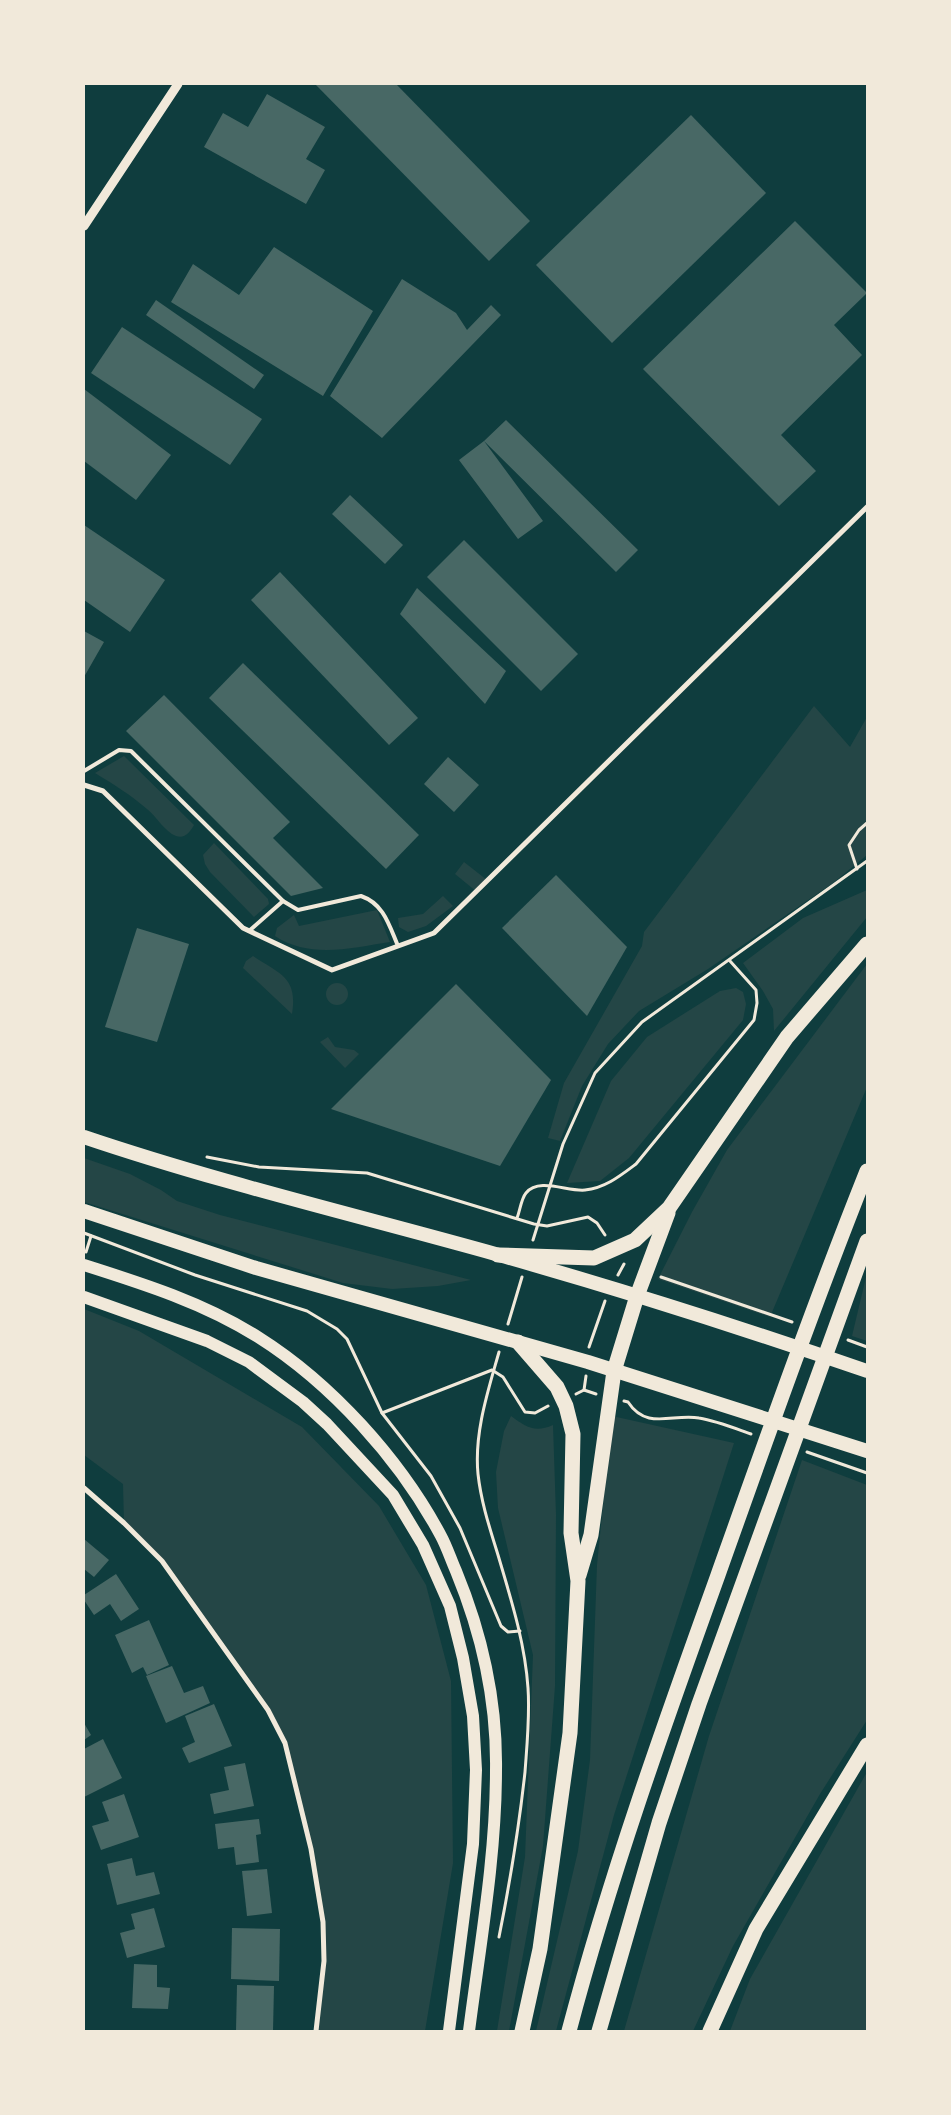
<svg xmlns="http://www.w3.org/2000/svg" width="951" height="2115" font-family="Inter,sans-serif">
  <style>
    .green { fill: #244646 }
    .building { fill: #486865 }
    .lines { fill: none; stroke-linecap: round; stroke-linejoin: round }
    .path { stroke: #f1e9da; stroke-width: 3 }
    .service { stroke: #f1e9da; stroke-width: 4 }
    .minor { stroke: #f1e9da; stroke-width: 5 }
    .tertiary { stroke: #f1e9da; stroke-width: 9 }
    .primary { stroke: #f1e9da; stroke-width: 12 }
    .trunk { stroke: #f1e9da; stroke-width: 14 }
    .motorway { stroke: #f1e9da; stroke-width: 15 }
  </style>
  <rect width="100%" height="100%" fill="#0f3d3e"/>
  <g class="green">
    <path d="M814,706L850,747L867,717V855L833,883L708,969L639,1011L608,1044L582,1086L560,1141L548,1138L564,1083L642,946L644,932Z"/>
    <path d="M124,756L194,825C190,832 185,839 176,836C165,832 156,816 147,809C131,795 113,784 95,773Z"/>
    <path d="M214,843L268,899L269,904L254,917L210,872L205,864L203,855Z"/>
    <path d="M464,862L487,880L477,892L455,874Z"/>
    <path d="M867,890V917L774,1031L773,1009L763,991L743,963L803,918Z"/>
    <path d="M443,896L453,906L426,926L408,932L399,927L398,918L423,914Z"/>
    <path d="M377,910L390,942C351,948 310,959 275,936L277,928L294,915L299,926Z"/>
    <path d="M253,956C280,974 298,977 292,1014L243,968L246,961Z"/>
    <path d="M867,964V1087L770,1317L658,1279L692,1212L727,1150Z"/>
    <circle cx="337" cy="994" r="11"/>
    <path d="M736,988L743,992L746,1004L743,1020L629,1158L600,1181L567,1183L611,1081L647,1037L720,991Z"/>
    <path d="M328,1037L335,1047L354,1050L359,1054L345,1068L320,1042Z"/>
    <path d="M84,1158L130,1174L161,1190L177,1201L220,1215L471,1280L438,1286L392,1289L343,1283L84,1202Z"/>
    <path d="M867,1273V1341L852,1336Z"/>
    <path d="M84,1309L139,1331L302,1427L379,1506L426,1585L451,1681L453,1863L425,2031H316L324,1961L323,1922L311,1849L285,1743L268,1710L162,1561L124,1523L123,1484L84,1455Z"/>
    <path d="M511,1416C526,1427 535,1433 553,1425L556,1515L555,1686L543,1846L509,2031H497L525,1857L533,1655L498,1508L496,1472L504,1431Z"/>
    <path d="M612,1416L734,1443L614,1815L556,2031H536L578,1851L590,1760L597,1565Z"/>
    <path d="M802,1460L867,1485V1720L820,1794L733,1946L693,2031H624L709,1736Z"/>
    <path d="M867,1772V2031H730L750,1979Z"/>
  </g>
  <g class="building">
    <path d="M315,84H396L530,221L489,261Z"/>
    <path d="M267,94L325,127L306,159L325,170L306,204L204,147L223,113L248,127Z"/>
    <path d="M691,115L766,193L612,343L536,265Z"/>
    <path d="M795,221L867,293L834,325L862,355L781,435L816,471L779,506L643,369Z"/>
    <path d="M274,247L373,311L323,396L171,302L193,264L239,295Z"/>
    <path d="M402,279L456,313L467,330L491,305L501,315L382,438L330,396Z"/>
    <path d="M156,300L264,375L254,389L146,315Z"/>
    <path d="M122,327L262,419L230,465L91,373Z"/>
    <path d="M84,389L171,455L136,500L84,461Z"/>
    <path d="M506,420L638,550L616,572L484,441L543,521L518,539L459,460L484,441Z"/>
    <path d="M350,495L403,545L385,564L332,514Z"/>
    <path d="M84,525L165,580L130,632L84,600Z"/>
    <path d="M464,540L578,654L541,691L427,577Z"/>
    <path d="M280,572L418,718L389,745L251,600Z"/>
    <path d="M417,588L506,671L485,704L400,614Z"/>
    <path d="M84,631L104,642L84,677Z"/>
    <path d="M243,663L419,835L386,869L209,698Z"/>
    <path d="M164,695L290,822L273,838L323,888L291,896L126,731Z"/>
    <path d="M448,757L479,785L454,812L424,784Z"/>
    <path d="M556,875L627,947L587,1016L502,928Z"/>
    <path d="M137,928L189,944L157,1042L105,1027Z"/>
    <path d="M456,984L551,1080L500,1166L331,1109Z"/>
    <path d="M84,1539L109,1560L94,1577L84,1569Z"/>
    <path d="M116,1574L139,1609L121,1621L110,1604L94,1615L84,1600V1595Z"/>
    <path d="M149,1620L169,1665L147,1675L143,1667L132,1673L115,1635Z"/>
    <path d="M172,1666L184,1693L203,1686L210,1703L166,1723L146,1676Z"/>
    <path d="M214,1704L232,1746L189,1763L182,1748L195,1742L185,1716Z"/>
    <path d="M84,1723L91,1735L84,1740Z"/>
    <path d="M103,1739L122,1778L84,1797V1749Z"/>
    <path d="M245,1763L254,1806L214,1814L210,1794L229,1790L224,1767Z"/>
    <path d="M124,1794L139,1837L101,1850L92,1826L109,1821L102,1802Z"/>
    <path d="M259,1819L261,1834L256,1835L259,1862L236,1865L234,1847L218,1849L215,1824Z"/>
    <path d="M132,1858L136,1876L154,1872L160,1894L117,1905L107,1864Z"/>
    <path d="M267,1869L272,1913L247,1916L242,1871Z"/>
    <path d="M154,1908L165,1947L127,1958L120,1933L135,1929L131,1914Z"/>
    <path d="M232,1928L280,1929L279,1981L231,1979Z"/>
    <path d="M134,1964L157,1965V1987L170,1988L168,2009L132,2008Z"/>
    <path d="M237,1985L274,1986L273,2031H236Z"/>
  </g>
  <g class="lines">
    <g class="path">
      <path d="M857,869L849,845L859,830L867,823"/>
      <path d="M207,1157L259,1167L367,1173L534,1224L547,1226L588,1217L597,1223L605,1235"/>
      <path d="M517,1218C520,1211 521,1199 526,1193C539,1177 568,1192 585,1190C605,1188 620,1176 636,1164L754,1020L757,1003L756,990L730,961"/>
      <path d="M84,1233L195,1275L307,1311L337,1329L347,1339L382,1413L431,1476L460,1528L501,1626L508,1632L520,1631"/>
      <path d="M533,1240L563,1144L595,1073L642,1022L867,861"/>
      <path d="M86,1252L91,1236"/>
      <path d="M618,1275L624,1264"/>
      <path d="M661,1277L792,1322"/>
      <path d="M508,1324L522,1277"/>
      <path d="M848,1340L867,1347"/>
      <path d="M589,1347L605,1301"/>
      <path d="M584,1390L586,1376"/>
      <path d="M576,1394L584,1390L596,1394"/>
      <path d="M624,1401L628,1402C647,1431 673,1413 699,1418C717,1421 734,1428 751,1434"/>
      <path d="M382,1413L492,1370L503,1377L525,1412L535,1413L548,1406"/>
      <path d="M807,1452L867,1473"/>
      <path d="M499,1937C510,1882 519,1827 525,1772C527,1744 530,1716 528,1688C525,1643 511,1599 498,1555C490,1529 481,1502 478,1474C474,1433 488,1391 499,1352"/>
    </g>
    <g class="service">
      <path d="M84,771L119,750L131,751L283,901L298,910L361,896C384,904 389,925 398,946"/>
      <path d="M249,931L283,901"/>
    </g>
    <g class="minor">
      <path d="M84,785L103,791L243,928L332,970L434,933L867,507"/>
      <path d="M84,1488L124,1523L162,1561L268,1710L285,1743L311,1849L323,1922L324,1961L316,2031"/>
    </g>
    <path class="tertiary" d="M84,226L178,84"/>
    <g class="primary">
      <path d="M84,1265C144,1284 204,1303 258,1337C331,1383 400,1459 441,1536C447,1547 451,1560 456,1571C482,1634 497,1702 496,1770C496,1857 480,1945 469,2031"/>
      <path d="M84,1297L207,1341L249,1362L303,1402L327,1424L393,1495L423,1545L450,1606L463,1658L473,1716L476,1770L473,1844L449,2031"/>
    </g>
    <g class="trunk">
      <path d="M84,1137C220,1183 360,1216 499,1255C623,1290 745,1329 867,1371"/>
      <path d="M84,1211L256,1268L588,1362L867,1451"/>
    </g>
    <g class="motorway">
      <path d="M498,1255L594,1258L635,1240L669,1208L787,1037L867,944"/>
      <path d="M518,1342L557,1387L566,1406L573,1434L571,1533L578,1581L570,1733L540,1949L522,2031"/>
      <path d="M579,1575L591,1535L614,1371L637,1296L668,1213"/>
      <path d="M569,2031C610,1876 664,1725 718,1575C766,1440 814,1304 867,1171"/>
      <path d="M599,2031L659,1823L699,1704L867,1241"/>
      <path d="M710,2031L756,1929L867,1745"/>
    </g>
  </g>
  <rect width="951" height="2115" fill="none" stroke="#f1e9da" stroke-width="170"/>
</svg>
